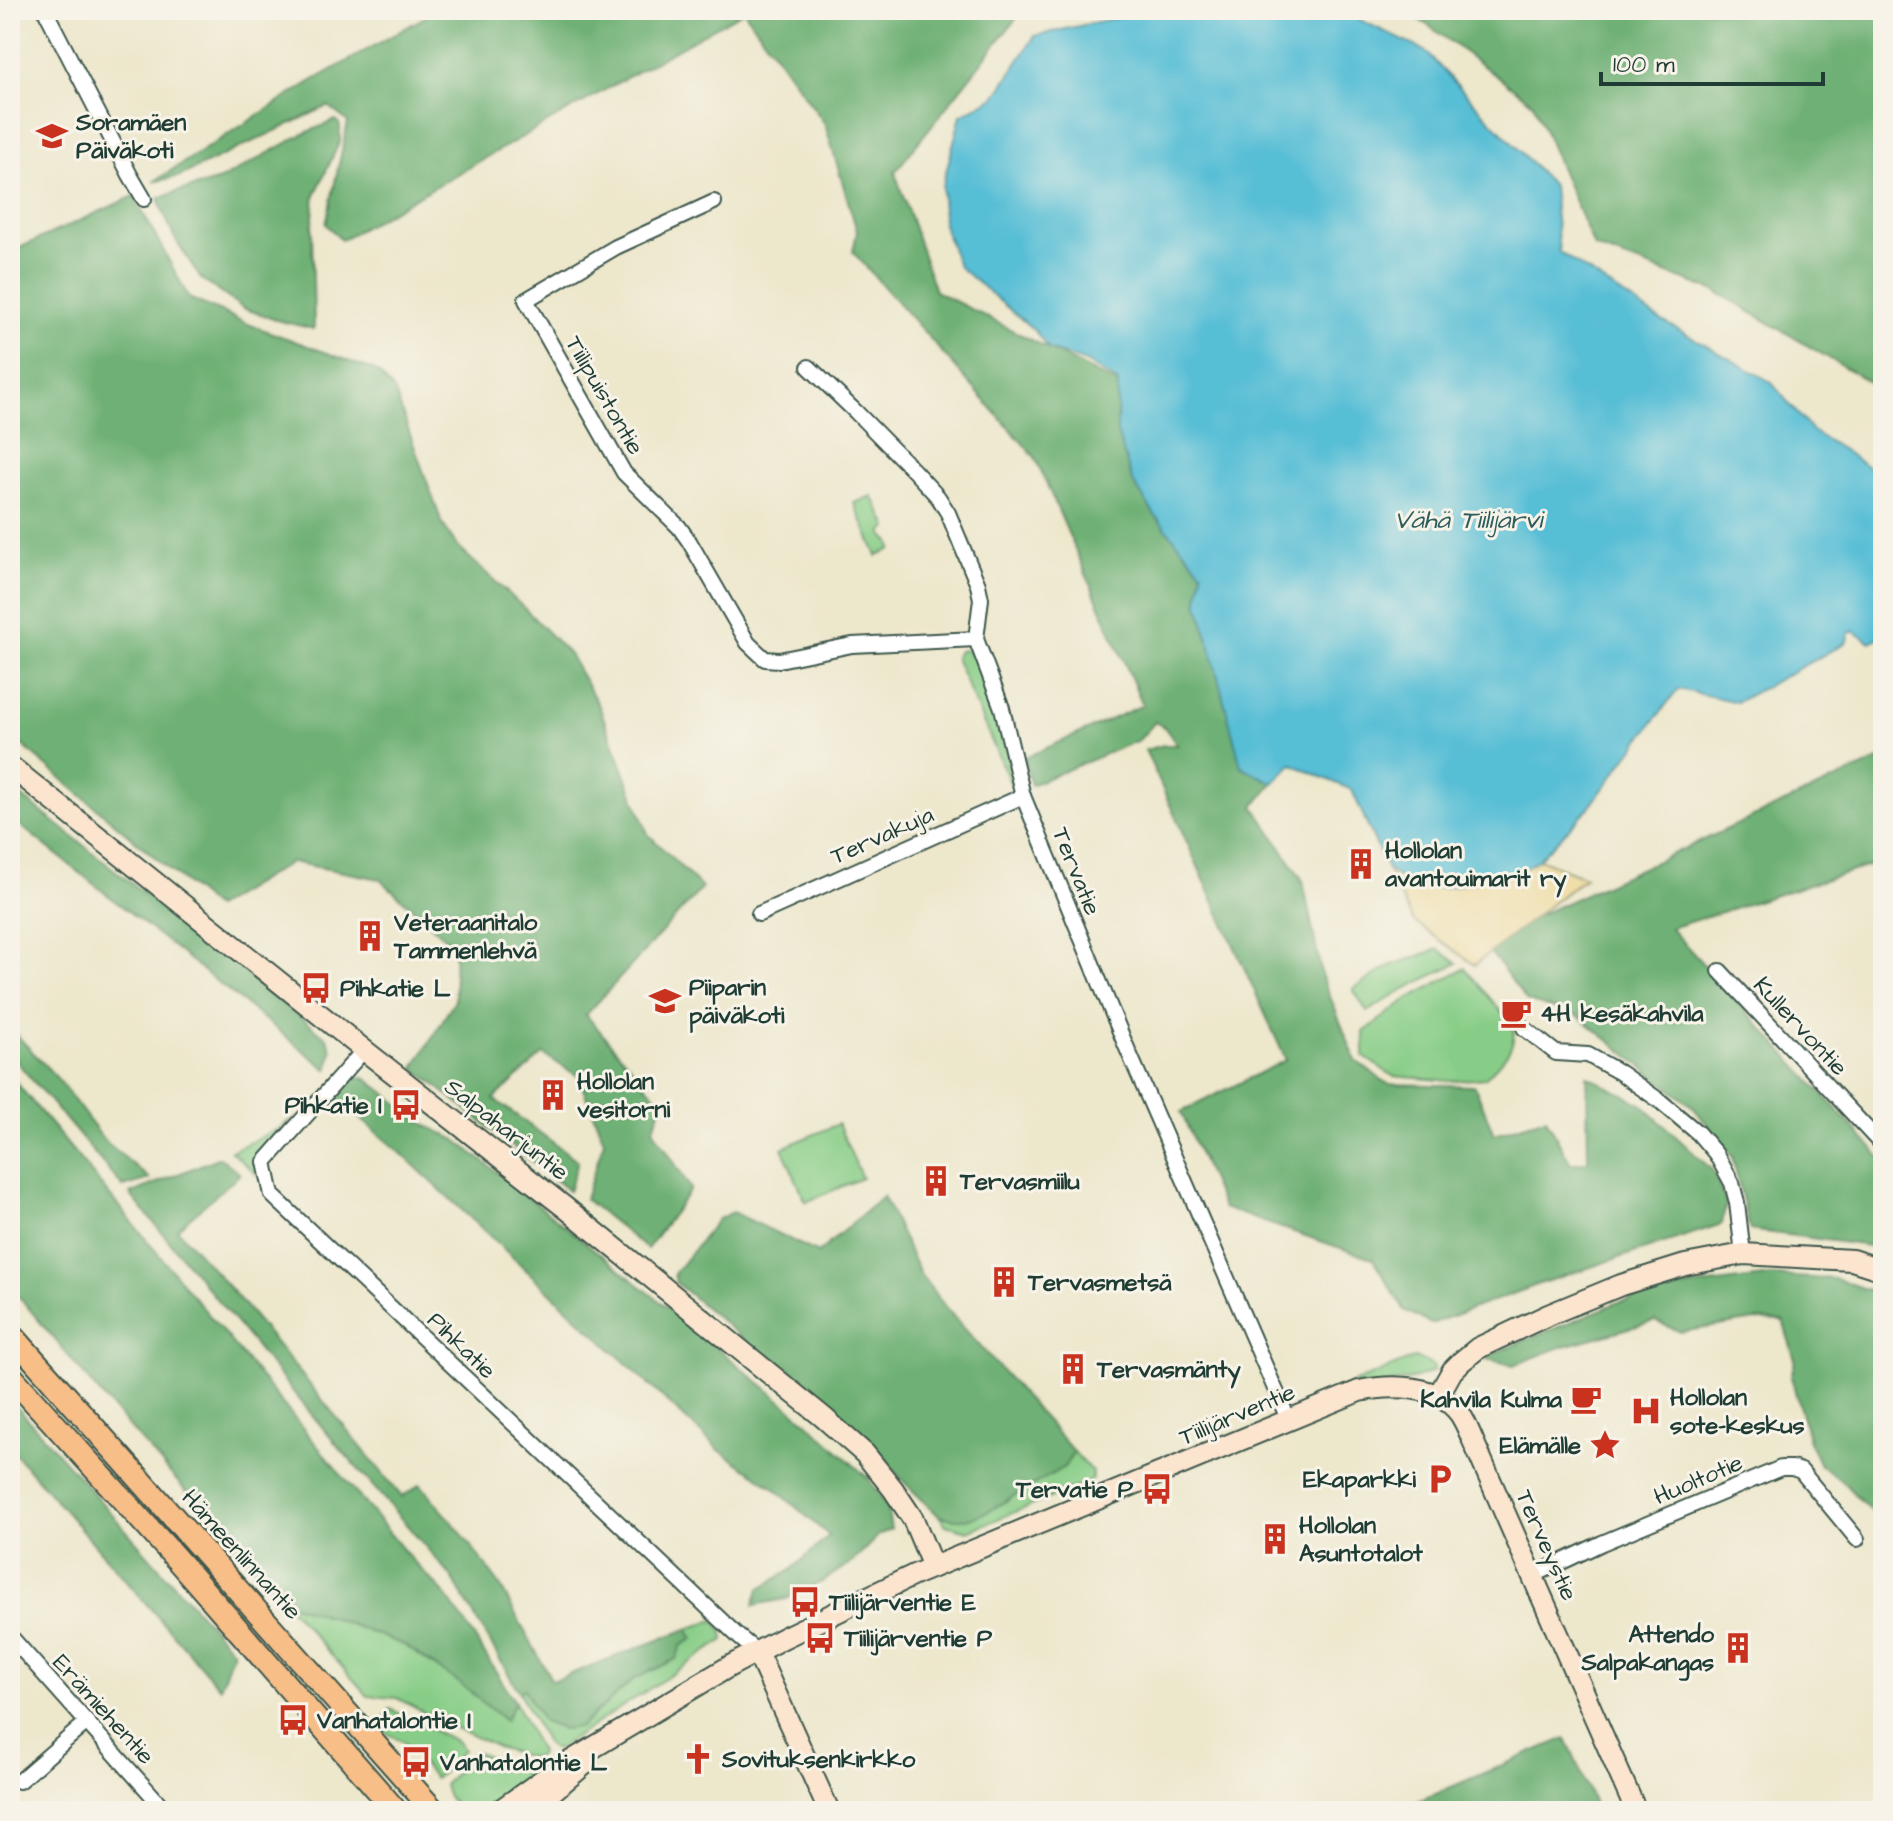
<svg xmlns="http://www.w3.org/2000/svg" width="1893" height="1821" font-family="'Architects Daughter',sans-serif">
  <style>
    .green { fill: #88cd87; stroke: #54855e; stroke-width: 2 }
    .forest { fill: #6eb074; stroke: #467654; stroke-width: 2 }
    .sand { fill: #eeda9e; stroke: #868c69; stroke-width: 2 }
    .water { fill: #57bed5; stroke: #3b7e84; stroke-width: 2 }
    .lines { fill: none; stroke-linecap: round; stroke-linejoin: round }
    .street-casing { stroke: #3e564b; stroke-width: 18 }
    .secondary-casing { stroke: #3e564b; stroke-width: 24 }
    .primary-casing { stroke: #3e564b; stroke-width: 26 }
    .street { stroke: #fff; stroke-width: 14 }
    .secondary { stroke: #fce5cf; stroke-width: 20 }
    .primary { stroke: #f7be88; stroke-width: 22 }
    .labels { text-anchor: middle; stroke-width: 6; stroke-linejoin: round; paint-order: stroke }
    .poi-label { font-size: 24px; font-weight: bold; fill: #1f3d34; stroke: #f7f3e8; text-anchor: start }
    .street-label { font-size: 24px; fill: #1f3d34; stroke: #f7f3e8 }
    .water-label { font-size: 26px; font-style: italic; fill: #2d5d5c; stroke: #f7f3e8 }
  </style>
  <rect width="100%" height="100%" fill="#f7f3e8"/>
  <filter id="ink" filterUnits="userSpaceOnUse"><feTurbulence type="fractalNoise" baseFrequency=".0125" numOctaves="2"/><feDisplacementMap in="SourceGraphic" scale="16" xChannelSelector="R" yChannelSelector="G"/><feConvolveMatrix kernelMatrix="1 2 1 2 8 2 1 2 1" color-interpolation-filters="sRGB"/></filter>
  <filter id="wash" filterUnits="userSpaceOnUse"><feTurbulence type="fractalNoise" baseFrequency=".006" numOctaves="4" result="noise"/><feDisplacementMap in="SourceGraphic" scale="32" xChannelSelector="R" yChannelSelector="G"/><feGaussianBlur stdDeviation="1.8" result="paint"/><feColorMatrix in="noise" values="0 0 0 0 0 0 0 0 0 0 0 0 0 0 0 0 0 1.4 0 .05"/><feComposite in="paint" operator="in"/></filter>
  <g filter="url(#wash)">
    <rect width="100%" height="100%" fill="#ede7cc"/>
    <g class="green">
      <path d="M872,496L888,527L883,531V535L890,542L892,549L877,556L854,503Z"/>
      <path d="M966,650L981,664L988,676L1014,783L1011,785L955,658L959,651Z"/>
      <path d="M1438,949L1457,963L1405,989L1367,1012L1353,989L1390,966Z"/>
      <path d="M1465,968L1513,1026C1518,1049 1499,1063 1485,1078L1451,1081L1393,1076L1364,1057V1032L1406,1000Z"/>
      <path d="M292,1119L266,1152L257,1175L231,1151L276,1130Z"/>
      <path d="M838,1124L862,1178L806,1202L782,1148Z"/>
      <path d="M1414,1358L1422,1360L1434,1367V1371L1416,1378L1307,1402Z"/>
      <path d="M1074,1452L1092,1472V1479L1089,1482L968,1531L946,1525L939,1516L956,1519L1064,1467Z"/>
      <path d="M284,1602L331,1617L404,1645L458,1682L505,1720L515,1702L540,1752L539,1756L532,1758L497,1747L436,1719L397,1698L368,1696Z"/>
      <path d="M714,1620L723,1632L724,1640L556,1750L551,1748L546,1743L519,1692L523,1689L580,1727L634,1679L675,1659L681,1646L693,1639L687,1629Z"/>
      <path d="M390,1709L456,1741L463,1750L441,1774L434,1778L405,1743L378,1728L371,1721L381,1722Z"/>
      <path d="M475,1752L523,1768L546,1767C528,1781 479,1821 457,1806C449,1799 446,1795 444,1785L471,1754Z"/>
    </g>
    <g class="forest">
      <path d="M437,10H1023L895,172L935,291L1118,384L1117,432L1133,482L1154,514L1202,572L1198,600L1241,766L1273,783L1254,806L1303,881L1322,977L1356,1061L1388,1084L1475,1086L1494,1134L1546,1118L1571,1164L1588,1161L1587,1076L1640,1103L1713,1171L1726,1203L1722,1224L1545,1282L1431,1324L1404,1310L1373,1259L1223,1208L1181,1112L1286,1060L1145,750L1164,745H1177L1165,728L1155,722L1139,740L1031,785L1024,758L1143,705L1035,457L853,252L857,231L825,124L744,11L341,240L326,224L348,122L328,106L180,176L153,182L309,83Z"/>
      <path d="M1403,10H1883V390L1715,291L1594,247L1533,103L1429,26Z"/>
      <path d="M336,120L340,125V141L315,195L312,229L314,329L276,320L243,308L201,279L174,237L158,199L176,192L220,180L303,134Z"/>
      <path d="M134,196L189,298L248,324L376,371L394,390L442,523L458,547L525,609L569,654L599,706L648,834L702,888L586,1015L663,1104L653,1129L691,1189L647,1249L585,1199L604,1141L578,1076L543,1054L494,1099L578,1161L569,1191L414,1068L455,1000L454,946L380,879L291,862L215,908L10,735V252Z"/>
      <path d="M1883,758V860L1875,864L1670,928L1883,1160V1244L1877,1247L1750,1230L1732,1156L1693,1107L1578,1016L1527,1001L1482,941Z"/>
      <path d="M10,787L327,1038L332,1050L328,1070L12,819L10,821Z"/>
      <path d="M10,1028L57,1078L104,1140L150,1179L123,1187L10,1054Z"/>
      <path d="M10,1075L411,1559L442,1591L464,1621L515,1702L505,1721L458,1682L404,1645L331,1617L284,1602L101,1395L10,1286Z"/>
      <path d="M355,1077L366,1078L427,1126L455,1139L677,1315L801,1417L868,1478L887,1507L891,1529L879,1535L852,1562L822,1582L786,1599L754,1605L759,1589L791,1570L829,1536L773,1487L719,1450L403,1155L335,1097Z"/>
      <path d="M220,1157L240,1174L177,1229L241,1301L402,1497L420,1484L459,1530L498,1582L552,1681L687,1629L693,1639L681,1646L676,1659L634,1679L580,1727L562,1729L543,1722L524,1689L519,1692L451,1576L332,1439L130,1194Z"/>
      <path d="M883,1196L920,1274L947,1309L1074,1452L1064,1467L987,1512L969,1519H956L939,1516L901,1479L883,1455L676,1283L674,1274L718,1219L733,1212L818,1253Z"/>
      <path d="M1771,1276L1836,1279L1883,1295V1524L1842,1481L1820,1465L1809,1441L1791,1377L1795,1360L1783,1321L1755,1320L1681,1332L1655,1321L1561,1347L1514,1365L1482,1358L1619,1302L1687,1287Z"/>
      <path d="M10,1399L233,1651L220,1688L10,1448Z"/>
      <path d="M1566,1738L1597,1811H1395L1547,1746Z"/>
    </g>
    <path class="sand" d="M1539,859L1585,877L1475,965L1413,921L1387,869L1411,886L1443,888L1514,875Z"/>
    <path class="water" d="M1150,10H1340L1425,51L1553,186L1559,252L1654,316L1771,382L1812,431L1843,450L1883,478V636L1870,642L1854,631L1848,634L1847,642L1737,702L1678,689L1588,809L1539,859L1514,875L1443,888L1411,886L1387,869L1352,790L1292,764L1273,783L1241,766L1198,600L1202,572L1154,514L1133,482L1117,432L1118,382L1086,362L1049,349L1034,330L958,266L943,224L942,187L961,115L995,97L1035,36Z"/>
  </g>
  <g filter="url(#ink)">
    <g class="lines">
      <defs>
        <g id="street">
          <path d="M45,10L130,175L144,199"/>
          <path d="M714,202L616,247L526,300L624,473L679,527L689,541L748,643L765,659L779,660L852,645L976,639"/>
          <path d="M809,367L856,412L914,471L938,497L948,513L978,585L981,599L976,639L1002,708L1023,796L1126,1046L1289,1421"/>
          <path d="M759,914L1023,796"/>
          <path d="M1720,971L1883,1146"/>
          <path d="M1524,1028L1556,1053L1588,1055L1619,1072L1660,1101L1698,1133L1716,1154L1732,1183L1737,1203L1743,1254"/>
          <path d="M364,1050L265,1162L272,1195L739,1637L757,1652"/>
          <path d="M1532,1576L1602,1543L1781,1468H1792L1801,1471L1857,1539"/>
          <path d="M10,1636L166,1811"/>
          <path d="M19,1781L87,1722"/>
        </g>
        <g id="secondary">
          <path d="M10,766L364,1050L567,1209L823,1417L865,1454L893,1489L913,1519L933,1567"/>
          <path d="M1438,1396L1452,1371L1462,1361L1478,1348L1548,1315L1621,1285L1685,1265L1743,1254L1852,1260L1883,1270"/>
          <path d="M757,1652L829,1811"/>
          <path d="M499,1811L559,1768L730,1666L783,1638L914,1575L1359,1391C1392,1384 1438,1384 1460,1414C1466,1423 1470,1434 1474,1443L1636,1811"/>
          <path d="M529,1811L587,1762"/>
        </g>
        <g id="primary">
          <path d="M10,1333L434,1811"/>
          <path d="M10,1375L173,1555L396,1811"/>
        </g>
      </defs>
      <use href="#street" class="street-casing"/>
      <use href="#secondary" class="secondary-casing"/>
      <use href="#primary" class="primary-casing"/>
      <use href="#street" class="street"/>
      <use href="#secondary" class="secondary"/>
      <use href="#primary" class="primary"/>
    </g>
  </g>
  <defs>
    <symbol id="school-bare" viewBox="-9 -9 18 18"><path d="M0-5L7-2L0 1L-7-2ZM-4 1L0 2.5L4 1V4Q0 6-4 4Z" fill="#c8321e" stroke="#f7f3e8" stroke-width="2.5" paint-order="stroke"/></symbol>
    <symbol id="building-bare" viewBox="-9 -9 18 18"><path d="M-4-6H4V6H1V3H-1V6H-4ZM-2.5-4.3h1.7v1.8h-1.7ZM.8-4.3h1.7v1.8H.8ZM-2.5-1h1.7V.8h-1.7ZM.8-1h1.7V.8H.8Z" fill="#c8321e" stroke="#f7f3e8" stroke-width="2.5" paint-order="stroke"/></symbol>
    <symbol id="bus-bare" viewBox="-9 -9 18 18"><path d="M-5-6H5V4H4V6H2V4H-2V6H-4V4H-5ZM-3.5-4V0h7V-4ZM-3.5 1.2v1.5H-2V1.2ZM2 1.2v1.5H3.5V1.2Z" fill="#c8321e" stroke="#f7f3e8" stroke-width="2.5" paint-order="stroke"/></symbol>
    <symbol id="cafe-bare" viewBox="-9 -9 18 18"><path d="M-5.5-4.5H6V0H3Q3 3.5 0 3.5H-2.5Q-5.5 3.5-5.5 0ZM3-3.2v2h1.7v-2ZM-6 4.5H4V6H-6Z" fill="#c8321e" stroke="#f7f3e8" stroke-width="2.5" paint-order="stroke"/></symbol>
    <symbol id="hospital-bare" viewBox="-9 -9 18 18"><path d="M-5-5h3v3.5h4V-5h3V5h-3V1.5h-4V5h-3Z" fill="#c8321e" stroke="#f7f3e8" stroke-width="2.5" paint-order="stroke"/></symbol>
    <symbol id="sight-bare" viewBox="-9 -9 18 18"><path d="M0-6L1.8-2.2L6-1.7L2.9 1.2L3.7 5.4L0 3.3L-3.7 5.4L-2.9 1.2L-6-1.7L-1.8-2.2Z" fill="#c8321e" stroke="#f7f3e8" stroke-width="2.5" paint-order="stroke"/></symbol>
    <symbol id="parking-bare" viewBox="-9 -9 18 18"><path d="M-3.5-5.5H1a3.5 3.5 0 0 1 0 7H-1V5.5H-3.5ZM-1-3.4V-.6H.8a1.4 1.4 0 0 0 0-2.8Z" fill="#c8321e" stroke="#f7f3e8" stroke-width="2.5" paint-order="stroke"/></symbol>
    <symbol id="church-bare" viewBox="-9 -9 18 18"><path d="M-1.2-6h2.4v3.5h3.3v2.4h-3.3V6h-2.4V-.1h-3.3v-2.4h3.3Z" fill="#c8321e" stroke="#f7f3e8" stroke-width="2.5" paint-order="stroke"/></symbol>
  </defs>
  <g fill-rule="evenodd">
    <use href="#school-bare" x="30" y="114" width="44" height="44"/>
    <use href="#building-bare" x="1339" y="842" width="44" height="44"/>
    <use href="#building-bare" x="348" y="914" width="44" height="44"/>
    <use href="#bus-bare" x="294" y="966" width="44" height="44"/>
    <use href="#school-bare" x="643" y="979" width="44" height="44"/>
    <use href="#cafe-bare" x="1494" y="991" width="44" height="44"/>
    <use href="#building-bare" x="531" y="1073" width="44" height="44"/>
    <use href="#bus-bare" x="384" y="1083" width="44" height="44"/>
    <use href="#building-bare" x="914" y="1159" width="44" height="44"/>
    <use href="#building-bare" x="982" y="1260" width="44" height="44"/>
    <use href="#building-bare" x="1051" y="1347" width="44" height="44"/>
    <use href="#cafe-bare" x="1564" y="1377" width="44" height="44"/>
    <use href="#hospital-bare" x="1624" y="1389" width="44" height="44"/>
    <use href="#sight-bare" x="1583" y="1423" width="44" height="44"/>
    <use href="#parking-bare" x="1418" y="1457" width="44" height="44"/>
    <use href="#bus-bare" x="1135" y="1467" width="44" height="44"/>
    <use href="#building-bare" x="1253" y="1517" width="44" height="44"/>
    <use href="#bus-bare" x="783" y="1580" width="44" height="44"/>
    <use href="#bus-bare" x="798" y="1616" width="44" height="44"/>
    <use href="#building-bare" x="1716" y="1626" width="44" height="44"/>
    <use href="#bus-bare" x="271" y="1698" width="44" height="44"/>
    <use href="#church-bare" x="676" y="1737" width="44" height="44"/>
    <use href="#bus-bare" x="394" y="1740" width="44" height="44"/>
  </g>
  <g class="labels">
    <g class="poi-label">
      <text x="76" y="130">Soramäen<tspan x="76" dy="28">Päiväkoti</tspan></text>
      <text x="1385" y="858">Hollolan<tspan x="1385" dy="28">avantouimarit ry</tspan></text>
      <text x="394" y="930">Veteraanitalo<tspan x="394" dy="28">Tammenlehvä</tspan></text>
      <text x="689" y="995">Piiparin<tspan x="689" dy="28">päiväkoti</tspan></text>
      <text x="340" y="996">Pihkatie L</text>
      <text x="1540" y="1021">4H kesäkahvila</text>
      <text x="577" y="1089">Hollolan<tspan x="577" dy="28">vesitorni</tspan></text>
      <text x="382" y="1113" text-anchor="end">Pihkatie I</text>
      <text x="960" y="1189">Tervasmiilu</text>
      <text x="1028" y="1290">Tervasmetsä</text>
      <text x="1097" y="1377">Tervasmänty</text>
      <text x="1670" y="1405">Hollolan<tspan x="1670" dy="28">sote-keskus</tspan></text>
      <text x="1562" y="1407" text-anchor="end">Kahvila Kulma</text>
      <text x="1581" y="1453" text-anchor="end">Elämälle</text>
      <text x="1416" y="1487" text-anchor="end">Ekaparkki</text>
      <text x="1133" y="1497" text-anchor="end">Tervatie P</text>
      <text x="1299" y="1533">Hollolan<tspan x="1299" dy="28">Asuntotalot</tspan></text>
      <text x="829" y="1610">Tiilijärventie E</text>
      <text x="1714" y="1642" text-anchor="end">Attendo<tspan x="1714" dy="28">Salpakangas</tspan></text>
      <text x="844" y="1646">Tiilijärventie P</text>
      <text x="317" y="1728">Vanhatalontie I</text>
      <text x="722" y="1767">Sovituksenkirkko</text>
      <text x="440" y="1770">Vanhatalontie L</text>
    </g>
    <g class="street-label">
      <text transform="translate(605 395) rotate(60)" y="8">Tiilipuistontie</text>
      <text transform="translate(882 835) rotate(-24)" y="8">Tervakuja</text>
      <text transform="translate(1077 871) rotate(68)" y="8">Tervatie</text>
      <text transform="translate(1801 1026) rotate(47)" y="8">Kullervontie</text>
      <text transform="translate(507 1129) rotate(38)" y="8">Salpaharjuntie</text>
      <text transform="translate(462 1345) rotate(44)" y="8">Pihkatie</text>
      <text transform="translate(1237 1414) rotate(-23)" y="8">Tiilijärventie</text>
      <text transform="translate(1698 1479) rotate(-23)" y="8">Huoltotie</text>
      <text transform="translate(1547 1545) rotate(66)" y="8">Terveystie</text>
      <text transform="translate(242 1554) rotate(48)" y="8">Hämeenlinnantie</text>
      <text transform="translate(104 1709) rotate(48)" y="8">Erämiehentie</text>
    </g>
    <g class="water-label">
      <text x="1468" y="528">Vähä Tiilijärvi</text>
    </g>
  </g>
  <rect width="1893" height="1821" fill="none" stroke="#f7f3e8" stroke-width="40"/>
  <path d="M1601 72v12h222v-12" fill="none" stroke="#1f3d34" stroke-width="4"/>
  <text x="1613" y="72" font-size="24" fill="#1f3d34" stroke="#f7f3e8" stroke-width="6" paint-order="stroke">100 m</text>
</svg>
